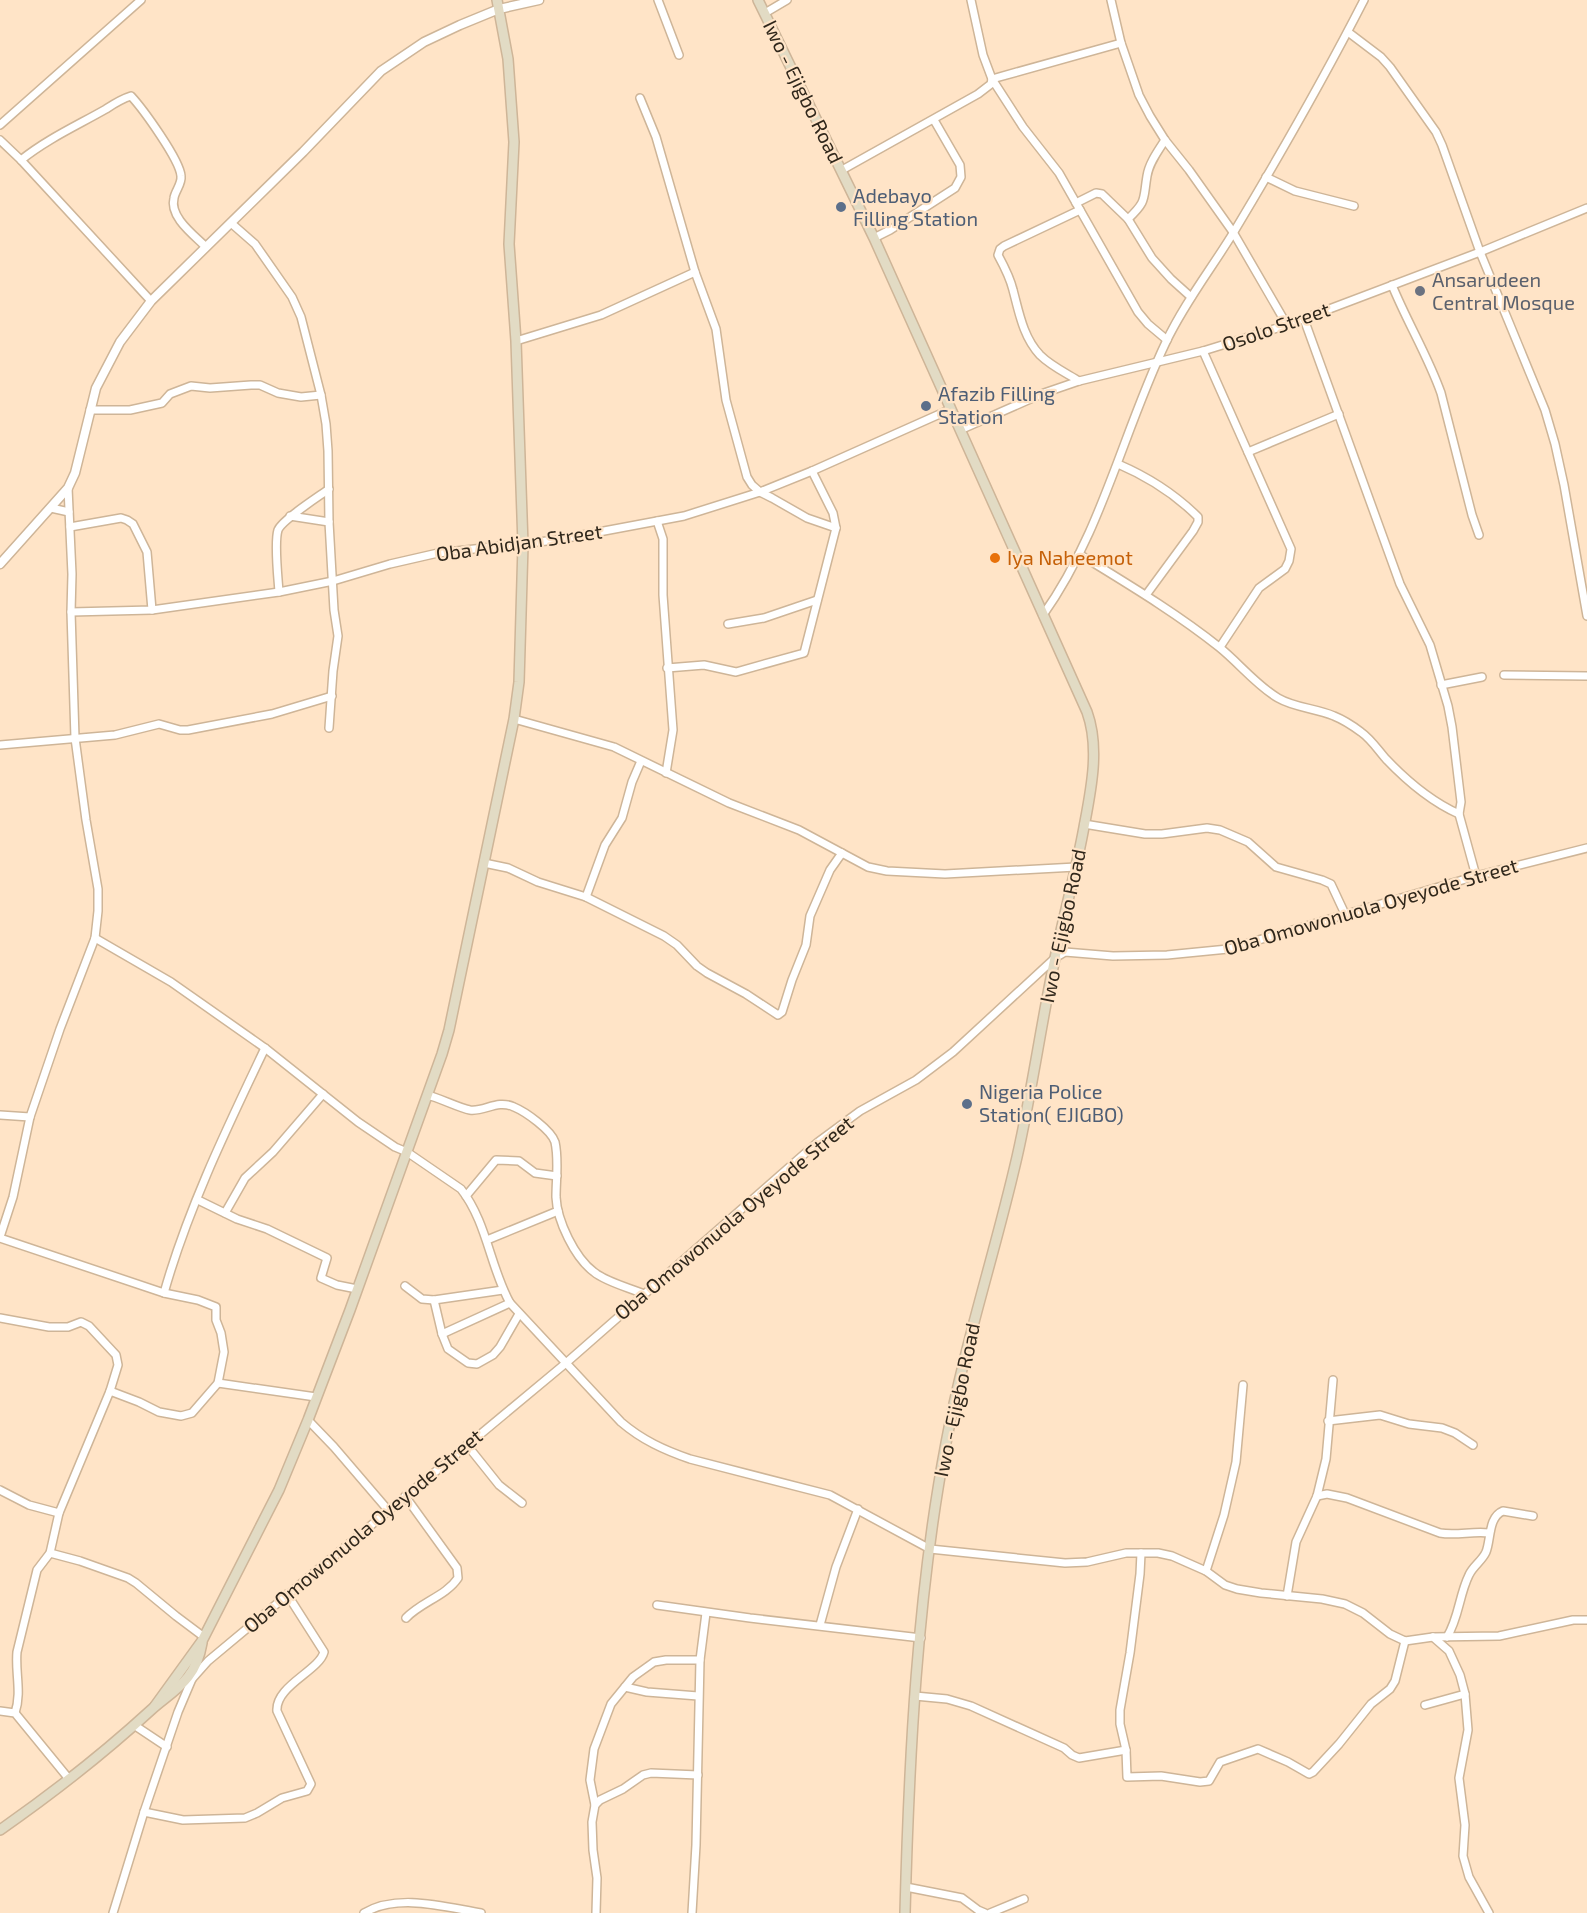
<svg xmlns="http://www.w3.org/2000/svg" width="1587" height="1913" font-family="'Exo 2',sans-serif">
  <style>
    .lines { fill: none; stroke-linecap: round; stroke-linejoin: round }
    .minor-casing { stroke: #ceb598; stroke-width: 10 }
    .tertiary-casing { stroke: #ceb598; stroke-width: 11 }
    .secondary-casing { stroke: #ceb598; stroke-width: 12 }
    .minor { stroke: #fff; stroke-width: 7 }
    .tertiary { stroke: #fff; stroke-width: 8 }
    .secondary { stroke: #e2dbc4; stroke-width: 9 }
    .service-dot { fill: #5c6f8a; stroke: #ffe4c7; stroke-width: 2 }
    .worship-dot { fill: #6b7280; stroke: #ffe4c7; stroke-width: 2 }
    .food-dot { fill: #e8710a; stroke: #ffe4c7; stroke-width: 2 }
    .labels { text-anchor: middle; stroke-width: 4.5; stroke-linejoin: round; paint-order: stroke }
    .street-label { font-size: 20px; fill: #30271b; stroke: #ffe4c7 }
    .service-label { font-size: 20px; fill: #4e5e75; stroke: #ffe4c7; text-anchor: start }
    .worship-label { font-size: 20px; fill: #5b616d; stroke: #ffe4c7; text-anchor: start }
    .food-label { font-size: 20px; fill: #c56008; stroke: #ffe4c7; text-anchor: start }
  </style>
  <rect width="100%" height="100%" fill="#ffe4c7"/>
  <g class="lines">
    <defs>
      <g id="minor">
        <path d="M658,0L679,55"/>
        <path d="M971,0L983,55L992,79L1023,127L1059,173L1138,312L1148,324L1167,340"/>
        <path d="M1111,0L1121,43L1139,95L1150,116L1165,140L1189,170L1233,232L1287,325"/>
        <path d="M765,13L787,0"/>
        <path d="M1348,32L1381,57L1390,67L1436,132L1442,145L1480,252L1545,410L1555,444L1564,485L1587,616"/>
        <path d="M640,98L656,137L695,272L716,329L726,400L747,477L752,485L760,492L772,498L807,518L836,528"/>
        <path d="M0,125L141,0"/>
        <path d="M0,140L21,160L151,301"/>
        <path d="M21,160C47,139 78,125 106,109C115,103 121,99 131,96C143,109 180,160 181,176C182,184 175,191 174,198C169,217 194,235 206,247"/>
        <path d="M842,170L978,94L991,84L992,79L1121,43"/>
        <path d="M1266,177L1295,191L1354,206"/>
        <path d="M1076,203L1096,193L1102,194L1128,219L1152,258L1171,279L1191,297"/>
        <path d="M1128,219C1147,201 1143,200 1147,176C1149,163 1158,151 1165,140"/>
        <path d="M231,223L255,244L292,297L301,317L321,395L326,424L328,451L329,522L334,610L338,636L333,671L329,728"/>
        <path d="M874,238L890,230L955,188L961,177L960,165L934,120"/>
        <path d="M1392,285C1407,322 1428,356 1441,393L1472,515L1479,535"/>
        <path d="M1304,319L1400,584L1430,645L1448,706L1452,727L1461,802L1459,814L1476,876"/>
        <path d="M516,341L601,315L695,272"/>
        <path d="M1203,351L1291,549L1289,561L1285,569L1259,588L1220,647"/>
        <path d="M1079,381C1066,373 1051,366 1040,355C1023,337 1019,312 1013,290C1010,277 1004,266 998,255L1000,249L1004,246L1080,210"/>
        <path d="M90,410H130L162,403L170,394L191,386L210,388L251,385H260L278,393L301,397L321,395"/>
        <path d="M960,430L1044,393L1079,381L1203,351L1287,325L1480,252L1587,208"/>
        <path d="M1248,452L1339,414"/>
        <path d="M1118,464C1146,476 1176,495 1198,517V522L1193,531L1146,595"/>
        <path d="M51,508L69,512"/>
        <path d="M290,516L329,522"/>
        <path d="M657,521L663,539V595L673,730L666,773"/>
        <path d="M70,527L121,518L127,520L133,524L147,552L152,610"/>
        <path d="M1079,554C1126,583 1175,612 1219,647C1239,663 1256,685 1278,698C1295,708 1316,708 1334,716C1344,720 1353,726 1361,732C1371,739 1378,750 1386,759C1406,780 1432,802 1459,814"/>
        <path d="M279,592C278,577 274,543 278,530C282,520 318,497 329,489"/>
        <path d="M71,612L152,610L279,592L333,581L390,564L438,553L556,540L684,516L760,492L812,471L951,409"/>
        <path d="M1043,615C1101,534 1123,432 1166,342C1185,302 1212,268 1235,230C1280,155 1324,78 1364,0"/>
        <path d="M728,624L764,618L817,600"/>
        <path d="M667,668L704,665L736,672L804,653L836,528L833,513L812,471"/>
        <path d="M1504,675L1587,676"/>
        <path d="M1441,685L1482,677"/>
        <path d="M514,719L614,747L729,803L799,830L868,867L887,871L945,874L1076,867"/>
        <path d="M0,745L115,735L159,724L180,730H188L272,714L332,696"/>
        <path d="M1084,824L1145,834H1162L1207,828L1220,830L1248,842L1276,867L1322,880L1331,884L1345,914"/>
        <path d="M484,863L508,868L538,882L586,897L664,936L677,945L697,966L707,973L746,994L778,1015L782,1012L792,980L806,945L810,916L830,870L842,853"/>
        <path d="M586,897L605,845L622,818L632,782L641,761"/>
        <path d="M95,938L171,982L265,1048L358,1122L395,1147L407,1152L461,1189C487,1222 490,1267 510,1303L621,1422C642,1440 664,1450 690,1459L830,1495L930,1549L1065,1563L1087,1562L1126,1553H1158L1172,1556L1206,1571L1225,1585L1237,1589L1261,1593L1322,1599L1345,1604L1363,1613L1390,1634L1405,1641L1433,1637L1499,1636L1573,1620H1587"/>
        <path d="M427,1095C440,1098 459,1108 470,1110C485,1112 497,1099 514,1107C526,1112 551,1130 555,1142C559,1160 556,1179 556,1197C557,1221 575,1258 594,1272C606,1282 630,1288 644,1294"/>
        <path d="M0,1115L30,1117"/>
        <path d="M466,1196L496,1160L519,1161L535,1173L557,1176"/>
        <path d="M198,1200L237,1219L267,1229L327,1258L321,1278L337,1285L357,1289"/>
        <path d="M225,1213L245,1178L273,1152L323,1094"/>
        <path d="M0,1237L13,1197L30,1117L60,1029L95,938L98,911V889L86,820L75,738L71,612L72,574L68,488"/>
        <path d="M0,1238L164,1293L198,1300L216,1307V1320L221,1333L224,1352L218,1383L192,1413L181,1416L159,1412L139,1402L110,1391"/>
        <path d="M487,1240L558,1211"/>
        <path d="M405,1286L422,1299L434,1300L503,1290"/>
        <path d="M164,1293C188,1208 227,1128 265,1048"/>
        <path d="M434,1300L442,1334L448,1349L468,1363L477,1364L493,1355L500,1347L519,1314"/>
        <path d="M0,1318L49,1327H68L81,1322L89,1326L116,1355L118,1365L110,1391L59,1513L50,1553L37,1570L17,1652C15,1673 22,1692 15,1713"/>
        <path d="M442,1334L510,1303"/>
        <path d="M218,1383L316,1397"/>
        <path d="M308,1420L334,1447L388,1510"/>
        <path d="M1328,1421L1380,1415L1409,1424L1442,1428L1455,1433L1473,1445"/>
        <path d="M467,1445L499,1485L522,1503"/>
        <path d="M0,1490L29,1505L59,1513"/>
        <path d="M405,1496L457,1568L458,1578C446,1596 421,1602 406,1618"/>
        <path d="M1317,1496L1327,1494L1347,1498L1440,1533C1456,1536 1472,1531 1489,1533"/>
        <path d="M50,1553L80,1561L128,1578L136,1583L176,1616L204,1637"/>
        <path d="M1141,1553L1140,1574L1130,1653L1120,1710V1724L1126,1750L1127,1777L1161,1776L1200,1782L1209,1781L1220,1762L1258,1749L1288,1762L1309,1774L1313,1772L1339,1744L1371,1704L1390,1689L1395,1681L1405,1641"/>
        <path d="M1206,1571L1224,1515L1236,1462L1243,1385"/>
        <path d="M1287,1596L1296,1542L1317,1496L1326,1459L1333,1380"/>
        <path d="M657,1605L750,1618L921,1638"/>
        <path d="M820,1625L836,1567L858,1509"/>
        <path d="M1433,1637L1449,1651L1460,1675L1465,1694L1468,1730L1459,1778L1465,1825L1463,1856L1469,1877L1489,1913"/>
        <path d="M1447,1637C1459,1618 1459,1595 1469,1575C1473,1566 1482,1561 1486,1552C1491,1540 1488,1517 1503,1511L1533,1516"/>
        <path d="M192,1679L208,1661L566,1363L818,1142L860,1111L916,1080L953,1052L1055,958L1065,952L1113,956L1167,955L1228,949L1476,876L1587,848"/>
        <path d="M625,1687L647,1692L698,1696"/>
        <path d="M915,1696L947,1699L971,1706L1064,1748L1072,1755L1079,1758L1126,1750"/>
        <path d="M1425,1705L1465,1694"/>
        <path d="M0,1711L15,1713L69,1779"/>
        <path d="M134,1725L167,1747"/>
        <path d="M595,1805L590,1780L594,1749L611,1704L633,1677L654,1662L666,1660H700"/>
        <path d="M144,1812L183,1820L245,1818L257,1813L282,1798L307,1791L311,1784L277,1711C275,1686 319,1671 324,1652L287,1594"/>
        <path d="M906,1887L962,1898L978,1910L985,1913"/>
        <path d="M113,1913L144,1812L178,1712L192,1679L189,1676"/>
        <path d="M364,1913C398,1893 445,1907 481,1913"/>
        <path d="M596,1913L597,1878L593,1850L592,1822L595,1805L600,1800L623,1789L643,1775L651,1773L698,1775"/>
        <path d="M692,1913L696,1845L700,1660L706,1613"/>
        <path d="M990,1913L1024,1899"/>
      </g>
      <path id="tertiary" d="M0,564L68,488L75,473L96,388L120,342L151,301L303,152L381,71L424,42L460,25L499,9L539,0"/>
      <g id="secondary">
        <path d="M758,0L874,238L1087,712C1100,748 1091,790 1084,827C1076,871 1064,914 1055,958C1041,1024 1032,1091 1017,1157C995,1253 964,1346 946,1443C917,1595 909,1758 905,1913"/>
        <path d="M155,1706L202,1641L279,1490L308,1420L350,1310L442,1054L449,1030L514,719L519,682L523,545L516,341L509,244L514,142L508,59L497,0"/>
        <path d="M0,1830C53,1793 103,1754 151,1710C163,1699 178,1690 188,1677C196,1667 200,1655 202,1643"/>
      </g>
    </defs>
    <use href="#minor" class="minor-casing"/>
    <use href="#tertiary" class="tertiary-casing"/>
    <use href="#secondary" class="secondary-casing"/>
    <use href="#minor" class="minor"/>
    <use href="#tertiary" class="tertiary"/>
    <use href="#secondary" class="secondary"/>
  </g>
  <g class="service-dot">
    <circle cx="841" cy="207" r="6"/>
    <circle cx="926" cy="406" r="6"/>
    <circle cx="967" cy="1104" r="6"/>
  </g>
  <circle class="worship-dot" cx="1420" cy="291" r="6"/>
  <circle class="food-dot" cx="995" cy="558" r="6"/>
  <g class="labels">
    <g class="street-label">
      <text transform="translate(803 92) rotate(64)" y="7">Iwo - Ejigbo Road</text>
      <text transform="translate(1276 327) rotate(-19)" y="7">Osolo Street</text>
      <text transform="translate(519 543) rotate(-8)" y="7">Oba Abidjan Street</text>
      <text transform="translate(1371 907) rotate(-16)" y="7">Oba Omowonuola Oyeyode Street</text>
      <text transform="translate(1063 926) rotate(-78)" y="7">Iwo - Ejigbo Road</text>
      <text transform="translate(734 1218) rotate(-40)" y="7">Oba Omowonuola Oyeyode Street</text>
      <text transform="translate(957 1400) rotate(-78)" y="7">Iwo - Ejigbo Road</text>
      <text transform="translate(363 1531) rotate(-40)" y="7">Oba Omowonuola Oyeyode Street</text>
    </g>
    <g class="service-label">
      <text x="853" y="203">Adebayo<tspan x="853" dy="23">Filling Station</tspan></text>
      <text x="938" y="401">Afazib Filling<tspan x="938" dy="23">Station</tspan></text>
      <text x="979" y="1099">Nigeria Police<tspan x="979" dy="23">Station( EJIGBO)</tspan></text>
    </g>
    <g class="worship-label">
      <text x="1432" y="287">Ansarudeen<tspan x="1432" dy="23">Central Mosque</tspan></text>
    </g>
    <g class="food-label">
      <text x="1007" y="565">Iya Naheemot</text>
    </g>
  </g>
</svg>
